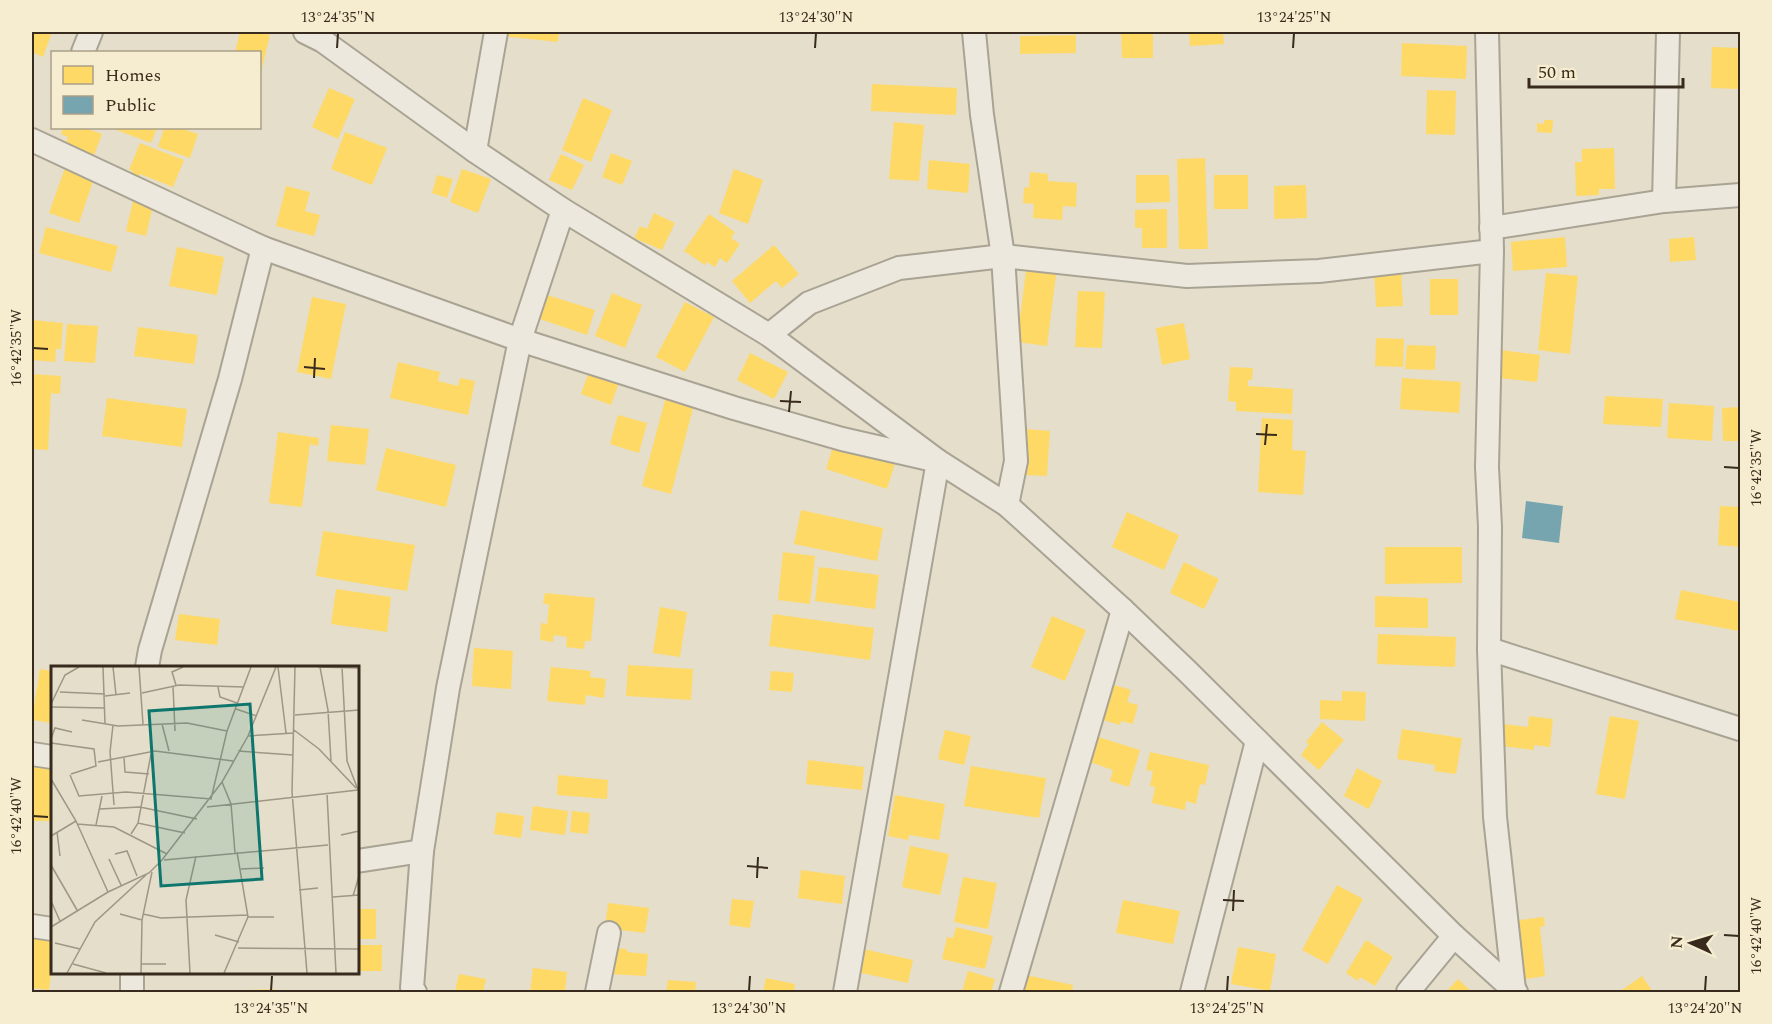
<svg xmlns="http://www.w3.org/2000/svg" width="1772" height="1024" font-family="Spectral,serif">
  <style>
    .homes { fill: #ffd966 }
    .public { fill: #76a5af }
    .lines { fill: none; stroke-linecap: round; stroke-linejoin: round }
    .minor-casing { stroke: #a9a394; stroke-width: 26 }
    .minor { stroke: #ece8dd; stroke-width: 22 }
    .ticks { fill: none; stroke: #382b1d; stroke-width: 2 }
    .inset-road { fill: none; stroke: #9f9685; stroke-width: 1.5 }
    .view { fill: #0f766e; fill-opacity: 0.15; stroke: #0f766e; stroke-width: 3 }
    .inset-edge { fill: none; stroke: #382b1d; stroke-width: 3 }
    .neatline { fill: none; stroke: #382b1d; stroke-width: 2 }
    .ticks-label { font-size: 15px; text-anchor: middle; fill: #382b1d }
  </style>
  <rect width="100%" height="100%" fill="#e4deca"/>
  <g class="homes">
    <path d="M32,32H52L43,57L32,52Z"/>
    <path d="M240,32H256L270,35L260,76V52H235Z"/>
    <path d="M502,32H559L558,42L501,36Z"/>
    <path d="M1121,32H1153V58H1122Z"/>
    <path d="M1189,32H1223L1224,44L1190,46Z"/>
    <path d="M1076,35V53L1020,54V36Z"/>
    <path d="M1402,43L1467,46L1466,79L1401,76Z"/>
    <path d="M1712,47L1740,48L1739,89L1711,88Z"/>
    <path d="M872,84L957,88L956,115L871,111Z"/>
    <path d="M329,88L355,99L338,139L312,127Z"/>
    <path d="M1427,90L1456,91L1455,135L1426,134Z"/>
    <path d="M583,98L612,110L591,162L562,150Z"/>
    <path d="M1544,120H1553L1552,133L1537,132V123L1544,124Z"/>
    <path d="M894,122L924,125L919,181L889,179Z"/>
    <path d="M63,128H85L102,134L93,158L64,148L68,137L61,134Z"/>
    <path d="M114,128H157L151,143L114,129Z"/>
    <path d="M164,128H180L198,134L190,158L158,147Z"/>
    <path d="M345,132L387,148L372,185L331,169Z"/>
    <path d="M140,143L184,160L173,187L140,174L138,180L131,177L133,171L129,170Z"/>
    <path d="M1614,148L1615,189H1599V195L1576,196L1575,162H1582V149Z"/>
    <path d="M611,153L632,161L622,185L602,177Z"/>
    <path d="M561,154L584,165L572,190L549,180Z"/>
    <path d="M1205,158L1208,249H1179L1177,159Z"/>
    <path d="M929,160L970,164L968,193L927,189Z"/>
    <path d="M66,165L95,175L79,223L49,213Z"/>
    <path d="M462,169L491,179L478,213L450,202Z"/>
    <path d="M734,169L763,180L748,224L719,213Z"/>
    <path d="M1030,172L1048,174V181L1077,183L1076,207L1063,206L1062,220L1033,218L1034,204L1023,203L1024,187L1029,188Z"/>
    <path d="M437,175L453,179L447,198L432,193Z"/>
    <path d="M1136,175H1169L1170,202L1136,203Z"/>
    <rect x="1214" y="175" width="34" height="34"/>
    <path d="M1306,185L1307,218L1274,219V186Z"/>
    <path d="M286,186L310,192L305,211L320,215L314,236L276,226Z"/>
    <path d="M134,197L154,201L146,236L126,231Z"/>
    <path d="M1167,209V248H1142V228H1135V210Z"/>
    <path d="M654,213L675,223L662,250L634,238L640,226L647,229Z"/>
    <path d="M709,214L735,232L731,238L740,244L727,263L720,258L715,267L707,262L705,265L684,251Z"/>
    <path d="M46,227L118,246L111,272L39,253Z"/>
    <path d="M1565,237L1567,267L1513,271L1511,242Z"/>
    <path d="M1694,237L1696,260L1670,262L1669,239Z"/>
    <path d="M774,245L799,274L782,288L776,281L750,303L732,281Z"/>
    <path d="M177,247L224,257L217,295L169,286Z"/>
    <path d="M1027,263L1057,267L1047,346L1017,342Z"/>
    <path d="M1401,269L1403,306L1376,307L1374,270Z"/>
    <path d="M1546,273L1578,276L1570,354L1538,350Z"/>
    <rect x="1430" y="279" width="28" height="36"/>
    <path d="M1078,291L1105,292L1102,348L1075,347Z"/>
    <path d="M612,293L642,305L625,348L595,336Z"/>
    <path d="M544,294L595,310L587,335L537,318Z"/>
    <path d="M312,297L346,304L331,379L297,372Z"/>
    <path d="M685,302L714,317L685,372L656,357Z"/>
    <path d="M32,320L63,323L61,349H56L55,362L32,360Z"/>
    <path d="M1184,323L1190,359L1162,365L1156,328Z"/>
    <path d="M67,324L98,326L95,363L64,361Z"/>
    <path d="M138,327L198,335L194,364L134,356Z"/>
    <path d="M1376,338L1404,339L1403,367L1375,366Z"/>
    <path d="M1407,345L1436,346L1435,370L1405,369Z"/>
    <path d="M1501,350L1540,355L1537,382L1498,378Z"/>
    <path d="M750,353L788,372L774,399L737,380Z"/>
    <path d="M398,362L440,372L438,381L458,386L460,378L475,381L468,415L390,398Z"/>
    <path d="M591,366L621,377L611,405L581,394Z"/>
    <path d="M1230,367L1253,368L1252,380H1248V386L1293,389L1292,414L1236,411V402L1228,401Z"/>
    <path d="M32,374L61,376L60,394L51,393L48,450L32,449Z"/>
    <path d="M1402,378L1461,382L1459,413L1400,409Z"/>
    <path d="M667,393L695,400L671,494L642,486Z"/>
    <path d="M1605,396L1663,399L1661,427L1603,424Z"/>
    <path d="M107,398L187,409L182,447L102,436Z"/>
    <path d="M1669,403L1714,406L1712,441L1667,438Z"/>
    <path d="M1740,407V441H1723L1722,408Z"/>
    <path d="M618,415L647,423L639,453L610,444Z"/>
    <path d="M1262,418L1293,420L1292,450L1306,451L1303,495L1258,492Z"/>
    <path d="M331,425L369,429L365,465L327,461Z"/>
    <path d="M1026,429L1050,431L1047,476L1023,475Z"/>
    <path d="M278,432L319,438L318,446L310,444L302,507L269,503Z"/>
    <path d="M835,440L896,460L887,489L826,469Z"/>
    <path d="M386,448L456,465L446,507L376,490Z"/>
    <path d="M1720,506L1740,507V547L1718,545Z"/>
    <path d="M801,510L883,528L877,561L794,544Z"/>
    <path d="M1127,512L1179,535L1164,570L1112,547Z"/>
    <path d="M323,531L415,545L407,591L316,576Z"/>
    <path d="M1385,547H1462V583L1385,584Z"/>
    <path d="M783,552L815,556L810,604L778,600Z"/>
    <path d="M1184,562L1219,579L1204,609L1170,593Z"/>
    <path d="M819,567L879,575L875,609L815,601Z"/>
    <path d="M336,589L391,597L387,632L331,624Z"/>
    <path d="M1681,590L1740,602L1739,631L1675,619Z"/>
    <path d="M545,593L595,598L591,641H585L584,649L566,647L567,637L554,635L553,642L540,640L541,623L547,624L549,604H543Z"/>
    <path d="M1375,596L1428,598V628L1375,627Z"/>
    <path d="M660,607L687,612L680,657L653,653Z"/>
    <path d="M179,614L220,619L217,645L175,640Z"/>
    <path d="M773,614L874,628L870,660L769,646Z"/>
    <path d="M1052,616L1086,630L1065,681L1031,667Z"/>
    <path d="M1378,634L1456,637L1455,667L1377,664Z"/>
    <path d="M474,648L513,651L511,689L472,686Z"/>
    <path d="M628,665L693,669L691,700L626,696Z"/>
    <path d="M551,667L591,671L590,677L606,679L604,698L586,695L585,705L547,701Z"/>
    <path d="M40,669L52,671V723L32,720Z"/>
    <path d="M771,671L794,673L792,692L769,690Z"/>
    <path d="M1104,682L1131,690L1127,702L1138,705L1133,724L1121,721L1120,725L1093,717Z"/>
    <path d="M1342,691L1366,692L1365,721L1320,719V700L1342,701Z"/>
    <path d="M1529,716L1553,719L1550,747L1534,745V750L1501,746L1503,724L1528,727Z"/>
    <path d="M1610,716L1639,721L1625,799L1596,794Z"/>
    <path d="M1322,722L1344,740L1319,770L1301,755L1309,744L1306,742Z"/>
    <path d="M1402,729L1462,738L1456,774L1434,771L1435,765L1397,759Z"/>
    <path d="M945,730L971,736L964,765L938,759Z"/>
    <path d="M1095,736L1140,750L1129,787L1110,781L1113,770L1087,761Z"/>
    <path d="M1150,752L1209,765L1205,785L1200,784L1196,804L1186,801L1185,810L1152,803L1155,787L1150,786L1153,771L1146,770Z"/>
    <path d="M808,760L864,767L862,790L806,784Z"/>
    <rect x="34" y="766" width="18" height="55"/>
    <path d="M971,766L1046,778L1039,818L964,806Z"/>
    <path d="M1357,768L1382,781L1369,809L1344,796Z"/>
    <path d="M558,775L608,780L607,799L557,795Z"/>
    <path d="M895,795L945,804L939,840L909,835L908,840L888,836Z"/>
    <path d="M533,806L568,811L565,835L530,830Z"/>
    <path d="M572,811L590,813L588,834L570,832Z"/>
    <path d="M497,812L524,816L521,838L494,834Z"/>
    <path d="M910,846L949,854L940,895L902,887Z"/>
    <path d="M801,870L845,876L842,904L798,898Z"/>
    <path d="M963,877L997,883L988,929L954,922Z"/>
    <path d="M1337,885L1363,899L1328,964L1302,950Z"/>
    <path d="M732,899L754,901L750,928L729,925Z"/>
    <path d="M1123,900L1180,911L1173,944L1116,933Z"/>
    <path d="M608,903L649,908L645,933L605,928Z"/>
    <rect x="357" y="909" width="19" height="30"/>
    <path d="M1544,917L1545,926L1540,927L1545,976L1519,980L1512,921Z"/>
    <path d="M956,927L993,936L985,969L942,959L947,937L953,938Z"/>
    <path d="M32,933L52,936V966L49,990L32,988Z"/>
    <path d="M1366,940L1393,957L1375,986L1360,977L1358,981L1346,973Z"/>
    <rect x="357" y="945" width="25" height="26"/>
    <path d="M1238,947L1276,954L1270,991L1231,984Z"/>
    <path d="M610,948L627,949V952L648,954L646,976L608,974Z"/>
    <path d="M863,949L913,960L908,983L857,972Z"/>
    <path d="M533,968L567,972L565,992H530Z"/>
    <path d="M968,971L995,979L991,992H962Z"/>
    <path d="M459,974L486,979L483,992H455Z"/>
    <path d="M1026,975L1073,985L1072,992H1022Z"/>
    <path d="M1642,976L1653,992H1619Z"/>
    <path d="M766,978L795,984L794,992H763Z"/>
    <path d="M1458,979L1472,992H1448L1447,991Z"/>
    <path d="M668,980L696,982L695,992H666Z"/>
    <path d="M274,989V992H223L222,991Z"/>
  </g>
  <path class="public" d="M1526,501L1563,506L1559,543L1522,538Z"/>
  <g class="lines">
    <defs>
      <g id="minor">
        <path d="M305,32L323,41L475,151L563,210L769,335L938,461L1007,505L1123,610L1187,671L1454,936L1516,992"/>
        <path d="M974,32L982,115L1003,256L1016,461L1007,505"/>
        <path d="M1487,32L1492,251L1487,467L1490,527L1489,649L1495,817L1514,990"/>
        <path d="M83,52L91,32"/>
        <path d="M32,140L263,248L520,340L734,408L842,439L938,461L845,992"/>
        <path d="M475,151L496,32"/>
        <path d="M1664,201L1668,32"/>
        <path d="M1491,228L1664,201L1740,195"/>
        <path d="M769,335L809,303L899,268L1003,256L1187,276L1319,271L1492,251"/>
        <path d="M1489,649L1740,729"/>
        <path d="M147,667L150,650L230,379L263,248"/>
        <path d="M32,754L52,757"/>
        <path d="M357,861L422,851"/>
        <path d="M32,926L52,929"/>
        <path d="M132,972V992"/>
        <path d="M415,992L412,988L422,851L448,688L520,340L563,210"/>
        <path d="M597,992L609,933"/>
        <path d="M1011,992L1123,610"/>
        <path d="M1192,992L1257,741"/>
        <path d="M1408,992L1454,936"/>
      </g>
    </defs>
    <use href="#minor" class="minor-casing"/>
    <use href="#minor" class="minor"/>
  </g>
  <path class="ticks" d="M337,48L338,33M815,48L816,33M1293,48L1294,33M33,348L48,349M304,367L325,369M314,378L315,358M780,401L801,402M789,412L791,391M1256,434L1277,435M1265,445L1267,424M1724,467L1739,468M33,816L48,817M747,866L768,868M757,878L758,857M1223,900L1244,901M1233,911L1234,890M1724,935L1739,936M271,991L272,976M749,991L750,976M1227,991L1228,976M1705,991L1706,976"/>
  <g transform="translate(51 666)">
    <rect width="308" height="308" fill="#e4deca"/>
    <path class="inset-road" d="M52,1L54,58M62,1L65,29M88,1L92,58M227,1L235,67M244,1L241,126L256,307M267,1L308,2M269,1L277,44L280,95M291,1L296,95L307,124M125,19L121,6L132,1M122,20L124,65M167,21L169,31L186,37M9,26L54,28M91,27L128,19L193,21M54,30L79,27M0,38L14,9L28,1M0,41L54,42M185,43L206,50M244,49L308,44M31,54L67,60L136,57L176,65M111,58L118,85M62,59L59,86L63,139M243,64L268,83L305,122M197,70L243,67M0,73L4,62L21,66M0,77L43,83L45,100L20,108M187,85L242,89M73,91L74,106L98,108M47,96L104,85L182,95M19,109L28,130L75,126L160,133L176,65L200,1M0,113L25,155L57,226M171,116L180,138L184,187M276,127L285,307M156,141L307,124M48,143L89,141L146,153M87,157L100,88M26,158L63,161L116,188M45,159L51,130M6,166L9,190M80,168L87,157L134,167M290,169L308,165M0,170L25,155M64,188L76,185L86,210M58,193L70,219M113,194L277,179M0,199L26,244M190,203L213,202M248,224L267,222M302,230L308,210M282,231L308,229M0,235L9,255M69,248L91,254M92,248L110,252L197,249M197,251H223M0,261L57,226L98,207L111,194L171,116L197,70L225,1M164,269L188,276M4,277L29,283M187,282L308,283M22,298L55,307M90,298H115M16,307L44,256L97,207M90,307L91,254L101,206M139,307L135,234L145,190M173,307L197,251L186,186"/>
    <path class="view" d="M199,38L211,213L110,220L98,45Z"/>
    <rect width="308" height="308" class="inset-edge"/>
  </g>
  <rect width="1772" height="1024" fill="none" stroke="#f6edd0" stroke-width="66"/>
  <rect x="51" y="51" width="210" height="78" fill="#f6edd0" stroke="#aa9f88" stroke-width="1.5"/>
  <rect x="63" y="66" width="30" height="18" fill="#ffd966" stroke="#aa9f88" stroke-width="1.5"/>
  <text x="105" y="81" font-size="18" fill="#382b1d">Homes</text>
  <rect x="63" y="96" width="30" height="18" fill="#76a5af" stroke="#aa9f88" stroke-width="1.5"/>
  <text x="105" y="111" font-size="18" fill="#382b1d">Public</text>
  <g transform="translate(1691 943) rotate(274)" stroke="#f6edd0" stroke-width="4.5" paint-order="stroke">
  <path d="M0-4.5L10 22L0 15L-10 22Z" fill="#382b1d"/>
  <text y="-9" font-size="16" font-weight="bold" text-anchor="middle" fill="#382b1d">N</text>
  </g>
  <path d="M1529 78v9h154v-9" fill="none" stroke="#382b1d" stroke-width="3"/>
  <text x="1538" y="78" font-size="18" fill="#382b1d" stroke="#f6edd0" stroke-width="4.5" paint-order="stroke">50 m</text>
  <rect x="33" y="33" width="1706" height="958" class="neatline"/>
  <g class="ticks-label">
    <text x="338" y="22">13°24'35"N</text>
    <text x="816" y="22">13°24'30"N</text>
    <text x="1294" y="22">13°24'25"N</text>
    <text transform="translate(16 348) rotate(-90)" y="5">16°42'35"W</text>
    <text transform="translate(1756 468) rotate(-90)" y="5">16°42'35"W</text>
    <text transform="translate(16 816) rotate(-90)" y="5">16°42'40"W</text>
    <text transform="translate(1756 936) rotate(-90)" y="5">16°42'40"W</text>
    <text x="271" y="1013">13°24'35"N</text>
    <text x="749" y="1013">13°24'30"N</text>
    <text x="1227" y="1013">13°24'25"N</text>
    <text x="1705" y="1013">13°24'20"N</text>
  </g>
</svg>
